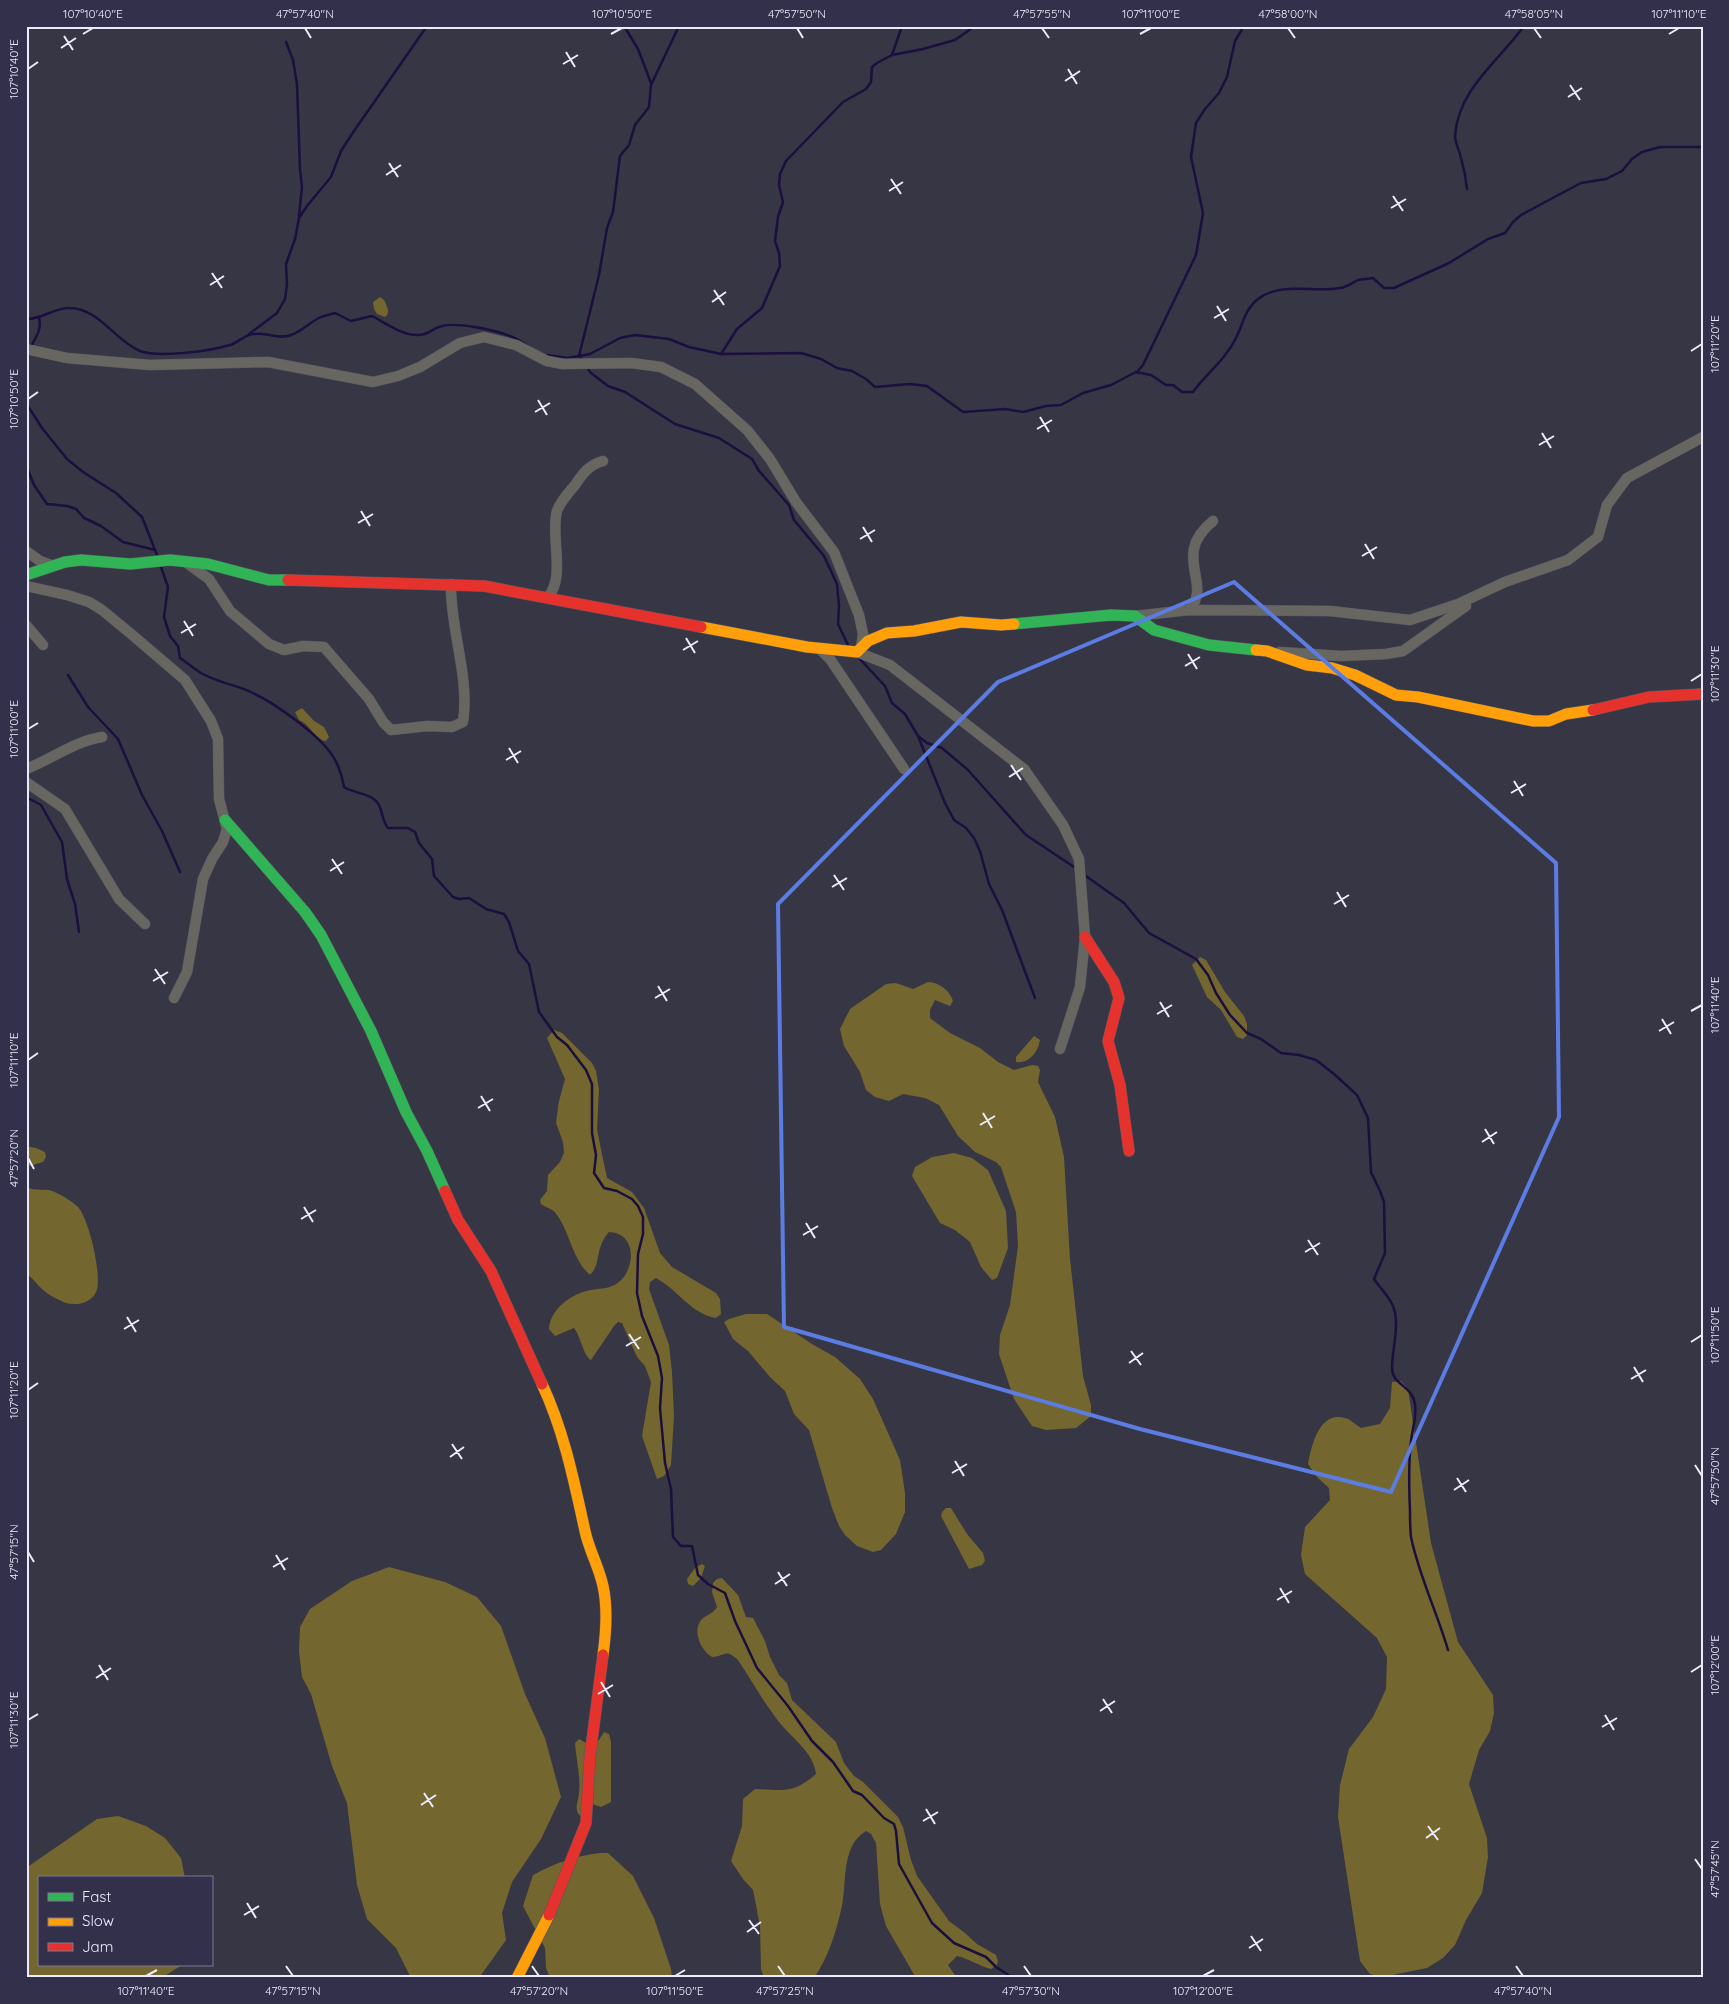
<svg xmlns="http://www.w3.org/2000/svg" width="1729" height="2004" font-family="Quicksand,sans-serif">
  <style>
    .forest { fill: #73662e }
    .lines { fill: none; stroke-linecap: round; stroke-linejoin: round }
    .stream { stroke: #1a0f3e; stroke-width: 2.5 }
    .street-casing { stroke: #555561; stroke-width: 11 }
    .fast-casing { stroke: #555561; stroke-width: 12 }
    .slow-casing { stroke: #555561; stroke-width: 12 }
    .jam-casing { stroke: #555561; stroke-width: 12 }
    .street { stroke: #686661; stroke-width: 10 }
    .fast { stroke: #30b455; stroke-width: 11 }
    .slow { stroke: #ff9f0a; stroke-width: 11 }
    .jam { stroke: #e5322d; stroke-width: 11 }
    .marked { fill: none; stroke: #5b7de3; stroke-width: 4; stroke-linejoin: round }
    .ticks { fill: none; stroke: #ebebfc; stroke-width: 2 }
    .neatline { fill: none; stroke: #ebebfc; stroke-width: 2 }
    .ticks-label { font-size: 12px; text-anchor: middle; fill: #ebebfc }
  </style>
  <rect width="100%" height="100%" fill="#373645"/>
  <g class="forest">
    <path d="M380,297L384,300C387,306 391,313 385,317L377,314L374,309L373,302Z"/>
    <path d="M302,708L314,721L324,727L329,737L326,741C315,740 310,724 299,720L295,712Z"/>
    <path d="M1200,957L1206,960L1225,992L1244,1016L1247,1024V1035L1243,1039L1237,1037L1221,1010L1207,997L1192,965Z"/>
    <path d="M928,982C939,982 950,991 953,1001L950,1006L935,1000L930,1010V1018L950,1033L980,1048L998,1062L1014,1070L1032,1065L1038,1066L1040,1070L1038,1082L1055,1117L1064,1157L1070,1259L1083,1376L1091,1405V1416L1076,1428L1046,1430L1032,1426L1014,1399L999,1354L1000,1335L1010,1305L1018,1246L1016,1212L1001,1167L996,1162L975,1152L958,1136L939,1105L925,1098L903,1094L889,1101L875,1097L866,1090L860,1072L844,1046L840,1029L850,1009L886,984L896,983L913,989Z"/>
    <path d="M554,1030L562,1033L592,1063L596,1071L599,1089L597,1130L607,1178L632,1192L644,1208L660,1253L672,1267L716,1293L720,1299L721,1314L716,1318C691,1314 677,1289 656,1278L650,1282L649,1289L669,1345L672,1372L674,1416L671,1465L664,1476L657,1479L642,1436L651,1382L645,1366L637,1357L622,1323L618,1322L614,1326L591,1360C583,1355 581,1337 574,1328L555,1336L549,1329C550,1309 572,1293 591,1290C603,1288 614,1289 623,1278C636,1261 634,1233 609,1232C595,1247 601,1264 591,1274H589C572,1258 570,1233 557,1215C553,1208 547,1209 541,1204L540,1200L547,1191L548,1175L560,1162L564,1153L563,1142L556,1123L559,1101L565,1079L547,1038Z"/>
    <path d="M1034,1036L1040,1040C1038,1052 1029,1064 1016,1062V1057Z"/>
    <path d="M26,1146L36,1148L45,1152L46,1157L43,1162L26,1167Z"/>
    <path d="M954,1153L972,1158L988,1170L1006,1211L1008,1248L997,1278L992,1280L981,1267L970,1242L955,1230L940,1223L912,1176L915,1167L932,1157Z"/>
    <path d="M26,1187C33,1191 41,1189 49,1190C57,1192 72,1201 78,1207C89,1219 103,1278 96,1292C91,1303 77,1306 66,1303C58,1300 45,1293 40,1287C35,1282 33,1278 26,1274Z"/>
    <path d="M746,1314H767L812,1344L835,1357L860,1379L873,1399L900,1460L905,1493V1512L896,1534L881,1550L873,1552L857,1546L845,1535L839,1526L832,1508L809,1430L794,1414L785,1391L770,1377L748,1351L733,1339L724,1322L729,1319Z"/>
    <path d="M1401,1381L1408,1389L1431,1543L1458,1642L1493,1695L1494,1713L1490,1731L1479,1750L1469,1784L1487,1838L1488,1857L1482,1893L1466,1920L1455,1945L1443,1958L1427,1968L1382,1977L1370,1974L1360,1961L1338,1817L1340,1785L1349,1749L1373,1717L1386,1689L1387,1657L1377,1638L1305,1574L1301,1555L1305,1527L1330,1500L1329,1488L1317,1477L1308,1464C1311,1447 1319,1410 1345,1418C1350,1419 1356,1425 1361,1428L1380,1424L1390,1408L1392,1382Z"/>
    <path d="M946,1508H951L967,1534L983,1553L985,1561L982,1565L969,1569L941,1516L942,1512Z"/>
    <path d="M702,1564L705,1566L701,1578L693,1586L688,1584L687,1579L695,1568Z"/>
    <path d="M389,1567L445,1582L477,1597L501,1626L525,1694L545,1738L561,1797L541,1839L512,1882L502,1913L506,1940L479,1978H411L396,1948L367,1919L357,1885L347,1803L332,1766L311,1694L302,1677L299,1651L300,1627L310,1609L352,1581Z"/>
    <path d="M722,1578L738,1595L746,1617L753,1618L765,1641L770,1657L779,1675L787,1683L792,1700L836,1742L844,1763L854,1776L863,1782L898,1817L903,1827L911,1860L917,1876L949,1921L965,1933L977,1944L996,1955L998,1961L997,1965L991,1969C979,1966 970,1959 957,1956L948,1965L957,1978H916L886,1926L880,1904L876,1843L871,1834L866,1831C841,1846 847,1881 842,1906C836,1932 829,1956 814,1978H764L761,1969L760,1926L753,1890L743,1879L731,1861L742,1826L743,1799L755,1789C784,1790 793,1794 816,1774C814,1753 792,1738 779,1722C764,1703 752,1681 738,1660C725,1648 726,1656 712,1657C701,1650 692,1632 701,1620C706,1615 713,1614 717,1607L712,1592L713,1583L717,1579Z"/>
    <path d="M604,1732L609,1734L611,1742V1802L601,1807L592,1804L580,1816C573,1808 579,1801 579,1793C581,1777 576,1759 575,1743L579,1739L588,1744L599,1740Z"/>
    <path d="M118,1816L146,1826L165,1838L181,1858L185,1878H39V1965H182L163,1977L26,1978V1868L97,1819Z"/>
    <path d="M600,1853H608L633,1876L654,1918L671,1969L672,1978H550L546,1968L545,1948L523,1906L533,1875C555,1863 575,1856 600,1853Z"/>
  </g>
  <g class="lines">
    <g class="stream">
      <path d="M624,26L638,49L651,83"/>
      <path d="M1702,26L1703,28"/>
      <path d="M286,42L293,60L297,84L300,169L302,187L299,216"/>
      <path d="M892,55L902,26"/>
      <path d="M1467,189C1466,179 1464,168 1461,158C1460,152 1455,143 1455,136C1458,89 1499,61 1524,26"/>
      <path d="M26,319C41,320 55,307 70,308C100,309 114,340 140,351C159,358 210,351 230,345C238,343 245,334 254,334C267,332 279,340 291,335C301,332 308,324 317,319C322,316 329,315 335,313L351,321L372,316C385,323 402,335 417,335C428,336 432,328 442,326C457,322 495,330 510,336C517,339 523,343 530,347"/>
      <path d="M249,334L277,313L285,299L287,284L286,264L295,239L299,218L307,206L331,177L341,151L354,131L427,26"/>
      <path d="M30,348C36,337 42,330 39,317"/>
      <path d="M721,354L737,329L762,308L780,266L779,253L775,241L778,217L783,202L779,185L780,174L786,161L843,102L866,89L871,82L872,67L877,63L892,55L923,49L955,40L975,26"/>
      <path d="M546,355L568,358L590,354L620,338L635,335L669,339L689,347L721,354L801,353L821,359L837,368L852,371L866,379L875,387L910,384L927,386L963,412L1005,409L1023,412L1046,406L1061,405L1083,393L1111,385L1136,372L1151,375L1166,385H1173L1182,392H1193C1207,373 1225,360 1236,338C1243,324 1245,309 1258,299C1282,281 1313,293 1340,288C1347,287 1352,283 1358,280C1362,279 1368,279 1373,278L1384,288H1394L1449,263L1488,239L1505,233L1513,222L1521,215L1562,193L1581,183L1606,179L1622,171L1632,159L1642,152L1660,147H1703"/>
      <path d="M583,361L579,356L599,275L607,228L613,212L620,156L629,145L635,125L649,107L651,85L679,26"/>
      <path d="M587,368L591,373L608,386L625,392L675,424L719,438L752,459L759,471L789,505L794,520L824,556L837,584L839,606L838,624L848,645"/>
      <path d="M1137,372L1143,365L1196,255L1203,213L1191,157L1196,123L1205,109L1219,93L1227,77L1235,41L1244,26"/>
      <path d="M26,403L42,428L67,459L83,472L116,493L142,517L157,555"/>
      <path d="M26,465L34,485L47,504L67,506L76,509L84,518L101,526L123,542L155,550"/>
      <path d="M161,567L168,587L164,617L170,636L178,646L180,658C188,663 195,670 203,674C219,683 237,685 253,693C276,704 318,734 332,755C339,765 342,776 344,787C355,794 372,793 379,805C383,813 382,821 388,828H408L415,832L419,843L432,859L434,876L453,897L459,899L469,898L486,909L504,914L509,922L518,951L529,964L539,1012L557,1037L567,1045L586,1070L592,1084V1133L596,1155L594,1173L604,1188L617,1191L632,1199L638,1206L643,1217V1234L638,1254L637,1293L642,1316L658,1356L662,1378L660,1408L665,1463L671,1489L673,1537L681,1546H692L698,1575L708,1584L725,1593L735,1621L757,1668L788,1706L812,1741L833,1762L853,1791L862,1795L884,1818L894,1824L896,1831L899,1864L932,1923L954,1943L986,1957L996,1967L1013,1978"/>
      <path d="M858,657L885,686L892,703L905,714L918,736L927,743L942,748L968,770L1026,835L1077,869"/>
      <path d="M68,675L88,707L118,739L142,795L162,831L180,872"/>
      <path d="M918,736L945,803L954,820L966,828L974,838L980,851L989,884L1002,910L1035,998"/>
      <path d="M26,797L41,805L62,842L67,879L75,904L79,932"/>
      <path d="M1083,874L1124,903L1149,933L1196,959L1208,975L1216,993L1230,1015L1247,1033L1261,1039L1281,1053L1299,1055L1316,1060L1334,1074L1357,1095L1368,1118L1371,1172L1380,1191L1384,1202L1385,1253L1374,1279C1379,1287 1388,1295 1392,1304C1401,1321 1392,1349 1392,1368C1392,1385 1412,1385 1415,1404C1417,1417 1412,1429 1411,1442C1408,1465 1409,1488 1410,1511C1410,1519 1410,1529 1411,1537C1419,1576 1437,1612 1448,1650"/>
    </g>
    <defs>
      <g id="street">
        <path d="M26,349L67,358L150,365L268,362L373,382L398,376L420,367L460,343L484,337L516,345L547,361L563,364L631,363L661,367L695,384L747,430L770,459L796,502L834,552L859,615L863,634L861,648"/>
        <path d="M26,551L40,561L53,566"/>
        <path d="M187,563L209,579L230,611L269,644L284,650L303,646L324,647L369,699L383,722L391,730L428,726L452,727L463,722C470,676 450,630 451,584"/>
        <path d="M26,586L67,595L89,602L102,610L130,633L185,680L211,721L218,739L219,799L227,829L223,842L212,859L203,879L187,972L174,998"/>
        <path d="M548,597C566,577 550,535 557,511C560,502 569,492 575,485C583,473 589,465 603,461"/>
        <path d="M1189,610C1214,583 1170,556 1213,521"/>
        <path d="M1135,616L1189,610L1330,611L1410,620L1458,604L1505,582L1568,560L1598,537L1607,505L1627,478L1703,437"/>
        <path d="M26,625L43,645"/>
        <path d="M819,648L830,659L904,769"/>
        <path d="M857,652L890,665L1024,769L1063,825L1079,859L1085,937L1080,987L1060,1049"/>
        <path d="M1280,652L1341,656L1386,654L1403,651L1466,606"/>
        <path d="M26,769C52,759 75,741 102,737"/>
        <path d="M26,782L65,809L119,899L145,924"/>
      </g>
      <g id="fast">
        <path d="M26,575L65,562L81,560L130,564L170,560L208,564L269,580H288"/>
        <path d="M1014,624L1111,615L1135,616L1154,630L1209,645L1256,650"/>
        <path d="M225,820L305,912L321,935L371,1031L406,1112L427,1151L445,1191"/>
      </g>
      <g id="slow">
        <path d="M701,627L807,647L857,652L868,641L887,633L914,631L961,622L1001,625L1014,624"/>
        <path d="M1256,650L1267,651L1307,665L1332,668L1355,675L1396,695L1418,697L1533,721H1549L1566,714L1593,710"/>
        <path d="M542,1384C564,1431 574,1481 585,1531C589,1550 599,1567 603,1586C608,1608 606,1633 603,1655"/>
        <path d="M517,1978L549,1915"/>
      </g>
      <g id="jam">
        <path d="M288,580L484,586L701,627"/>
        <path d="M1593,710L1649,697L1703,694"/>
        <path d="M1085,937L1114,982L1119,998L1108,1041L1120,1085L1129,1151"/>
        <path d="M445,1191L458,1220L491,1271L542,1384"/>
        <path d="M549,1915L586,1823L590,1756L603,1655"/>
      </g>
    </defs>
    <use href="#street" class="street-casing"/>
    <use href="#fast" class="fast-casing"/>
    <use href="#slow" class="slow-casing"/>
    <use href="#jam" class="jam-casing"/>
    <use href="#street" class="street"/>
    <use href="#fast" class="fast"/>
    <use href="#slow" class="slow"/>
    <use href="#jam" class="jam"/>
  </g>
  <path class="marked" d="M1234,582L1556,863L1559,1117L1391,1492L1140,1429L784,1327L778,904L998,682Z"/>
  <path class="ticks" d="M305,28L311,38M797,28L803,38M1042,28L1049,38M1288,28L1295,38M1534,28L1541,38M83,34L93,28M611,34L622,28M1140,34L1151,28M1669,34L1679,28M64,36L73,50M61,48L76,38M566,52L575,67M563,64L578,55M28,69L38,62M1068,69L1077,84M1065,81L1080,71M1570,85L1580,100M1568,97L1582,88M389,163L398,177M386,175L401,165M891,179L901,194M889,191L903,182M1393,196L1403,211M1391,208L1406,199M212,273L222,288M210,285L224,276M714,290L724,305M712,302L726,292M1217,306L1226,321M1214,318L1229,309M1691,351L1702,344M28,399L38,392M538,400L547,415M535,412L550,403M1040,417L1049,432M1037,429L1052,420M1542,433L1551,448M1539,445L1554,436M361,511L370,526M358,523L373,514M863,527L872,542M860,539L875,530M1365,544L1374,559M1362,556L1377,547M184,621L193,636M181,633L196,624M686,638L695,653M683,650L698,641M1188,654L1197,669M1185,666L1200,657M1691,681L1702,674M28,729L38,723M509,748L518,763M506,760L521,751M1011,765L1021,780M1009,777L1023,768M1514,781L1523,796M1511,793L1526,784M332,859L342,874M330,871L344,862M834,875L844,890M832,887L847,878M1337,892L1346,907M1334,904L1349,895M155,969L165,984M153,981L168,972M658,986L667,1001M655,998L670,989M1160,1002L1169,1017M1691,1011L1702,1005M1157,1014L1172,1005M1662,1019L1671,1034M1659,1031L1674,1022M28,1060L38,1053M481,1096L490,1111M478,1108L493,1099M983,1113L992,1128M980,1125L995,1116M1485,1129L1494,1144M1482,1142L1497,1132M28,1158L34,1169M304,1207L313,1222M301,1219L316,1210M806,1223L815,1238M803,1235L818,1226M1308,1240L1318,1255M1305,1252L1320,1243M127,1317L136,1332M124,1329L139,1320M629,1334L639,1349M1691,1342L1702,1335M626,1346L641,1337M1131,1351L1141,1365M1129,1363L1143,1353M1634,1367L1643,1382M1631,1379L1646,1370M28,1390L38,1383M452,1444L462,1459M450,1457L464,1447M955,1461L964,1476M1695,1465L1702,1476M952,1473L967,1464M1457,1478L1466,1492M1454,1490L1469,1480M28,1552L34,1562M276,1555L285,1570M273,1567L288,1558M778,1572L787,1586M775,1584L790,1574M1280,1588L1289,1603M1277,1600L1292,1591M99,1665L108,1680M1691,1672L1702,1665M96,1678L111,1668M601,1682L610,1697M598,1694L613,1685M1103,1699L1112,1713M1100,1711L1115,1701M1605,1715L1614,1730M28,1720L38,1714M1602,1727L1617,1718M424,1793L433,1807M421,1805L436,1795M926,1809L935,1824M923,1821L938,1812M1428,1826L1438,1840M1426,1838L1440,1828M1695,1859L1702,1869M247,1903L256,1918M244,1915L259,1906M749,1920L759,1934M747,1932L761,1922M1251,1936L1261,1951M1249,1948L1263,1939M286,1966L293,1976M532,1966L539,1976M778,1966L785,1976M1024,1966L1031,1976M1516,1966L1523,1976M146,1976L157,1970M675,1976L685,1970M1203,1976L1214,1970"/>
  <rect width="1729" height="2004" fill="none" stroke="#32304b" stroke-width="55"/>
  <rect x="38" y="1876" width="175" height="90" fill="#32304b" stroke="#7c7b92"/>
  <rect x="48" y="1893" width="25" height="8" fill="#30b455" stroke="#7c7b92"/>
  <text x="82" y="1902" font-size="15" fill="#ebebfc">Fast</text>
  <rect x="48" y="1918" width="25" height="8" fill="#ff9f0a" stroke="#7c7b92"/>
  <text x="82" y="1926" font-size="15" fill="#ebebfc">Slow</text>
  <rect x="48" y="1943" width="25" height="8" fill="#e5322d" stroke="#7c7b92"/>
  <text x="82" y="1952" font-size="15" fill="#ebebfc">Jam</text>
  <rect x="28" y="28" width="1674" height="1948" class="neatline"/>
  <g class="ticks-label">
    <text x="93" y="18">107°10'40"E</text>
    <text x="305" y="18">47°57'40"N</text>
    <text x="622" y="18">107°10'50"E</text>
    <text x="797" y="18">47°57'50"N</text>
    <text x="1042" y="18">47°57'55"N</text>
    <text x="1151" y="18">107°11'00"E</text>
    <text x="1288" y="18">47°58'00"N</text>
    <text x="1534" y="18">47°58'05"N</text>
    <text x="1679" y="18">107°11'10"E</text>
    <text transform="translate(14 69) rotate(-90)" y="4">107°10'40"E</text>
    <text transform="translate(1715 344) rotate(-90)" y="4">107°11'20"E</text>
    <text transform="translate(14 399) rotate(-90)" y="4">107°10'50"E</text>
    <text transform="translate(1715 674) rotate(-90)" y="4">107°11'30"E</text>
    <text transform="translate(14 729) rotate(-90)" y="4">107°11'00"E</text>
    <text transform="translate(1715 1005) rotate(-90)" y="4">107°11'40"E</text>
    <text transform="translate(14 1060) rotate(-90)" y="4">107°11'10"E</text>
    <text transform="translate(14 1158) rotate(-90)" y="4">47°57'20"N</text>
    <text transform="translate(1715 1335) rotate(-90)" y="4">107°11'50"E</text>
    <text transform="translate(14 1390) rotate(-90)" y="4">107°11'20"E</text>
    <text transform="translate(1715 1476) rotate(-90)" y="4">47°57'50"N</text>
    <text transform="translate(14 1552) rotate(-90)" y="4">47°57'15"N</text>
    <text transform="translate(1715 1665) rotate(-90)" y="4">107°12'00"E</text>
    <text transform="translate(14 1720) rotate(-90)" y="4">107°11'30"E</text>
    <text transform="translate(1715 1869) rotate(-90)" y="4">47°57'45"N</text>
    <text x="146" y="1995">107°11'40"E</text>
    <text x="293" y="1995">47°57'15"N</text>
    <text x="539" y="1995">47°57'20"N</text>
    <text x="675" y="1995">107°11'50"E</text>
    <text x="785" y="1995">47°57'25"N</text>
    <text x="1031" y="1995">47°57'30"N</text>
    <text x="1203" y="1995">107°12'00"E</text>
    <text x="1523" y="1995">47°57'40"N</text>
  </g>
</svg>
